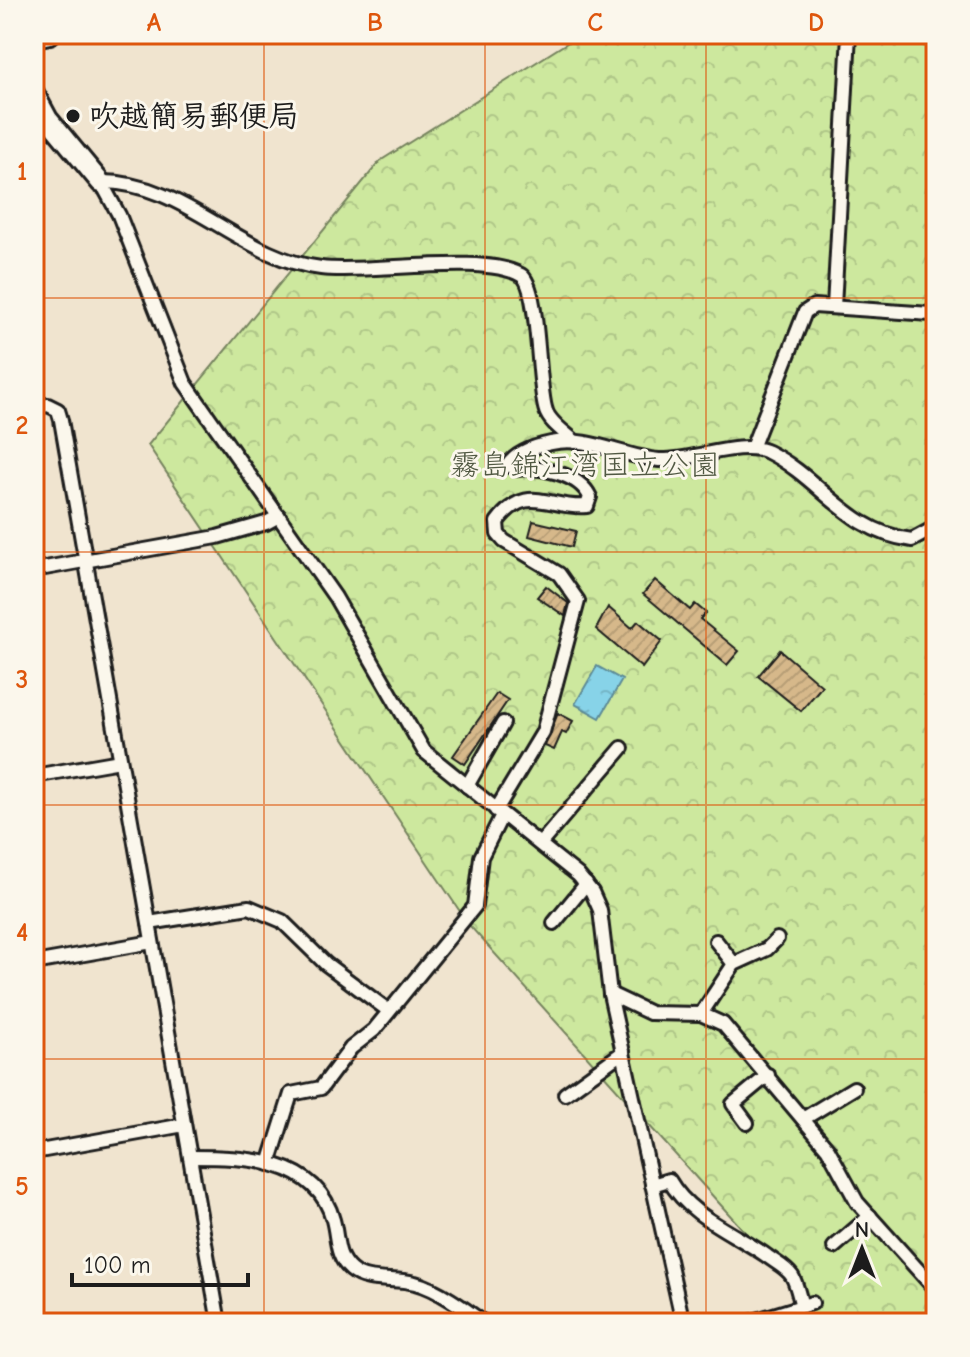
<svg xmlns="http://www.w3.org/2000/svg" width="970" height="1357" font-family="'Comic Neue','Klee One',sans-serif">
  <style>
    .park { fill: url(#park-crowns); stroke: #74825d; stroke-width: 2 }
    .water { fill: url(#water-ripples); stroke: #5c8a96; stroke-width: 2 }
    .building { fill: url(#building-hatch); stroke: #1c1c1c; stroke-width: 2 }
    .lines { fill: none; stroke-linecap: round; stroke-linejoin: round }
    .street-casing { stroke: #1c1c1c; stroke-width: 18 }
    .secondary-casing { stroke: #1c1c1c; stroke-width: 24 }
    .street { stroke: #fbf7ec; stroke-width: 12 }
    .secondary { stroke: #fbf7ec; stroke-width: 18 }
    .grid { fill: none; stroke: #de560d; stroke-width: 2; stroke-opacity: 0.55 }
    .poi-dot { fill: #1c1c1c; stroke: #fbf7ec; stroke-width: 3 }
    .labels { text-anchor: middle; stroke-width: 6; stroke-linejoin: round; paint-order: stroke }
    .poi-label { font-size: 30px; font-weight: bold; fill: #1c1c1c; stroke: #fbf7ec; text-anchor: start }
    .park-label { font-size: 30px; fill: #515943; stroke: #fbf7ec }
    .neatline { fill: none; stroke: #de560d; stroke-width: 3 }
    .grid-label { font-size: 26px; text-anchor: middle; font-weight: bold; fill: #de560d }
  </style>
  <defs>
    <pattern id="park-crowns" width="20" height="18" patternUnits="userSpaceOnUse" patternTransform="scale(2)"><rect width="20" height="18" fill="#cde89e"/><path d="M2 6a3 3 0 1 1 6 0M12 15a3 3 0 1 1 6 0" fill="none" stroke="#afc688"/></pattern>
    <pattern id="water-ripples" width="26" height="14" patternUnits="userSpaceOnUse" patternTransform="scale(2)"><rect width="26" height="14" fill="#87d3e8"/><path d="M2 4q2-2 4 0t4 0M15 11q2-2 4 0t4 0" fill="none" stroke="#74b5c6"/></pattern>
    <pattern id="building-hatch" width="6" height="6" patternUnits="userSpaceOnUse" patternTransform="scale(2)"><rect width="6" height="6" fill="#d6b88a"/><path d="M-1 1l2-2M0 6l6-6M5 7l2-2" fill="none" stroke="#b79e76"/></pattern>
  </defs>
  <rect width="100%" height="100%" fill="#f0e4cf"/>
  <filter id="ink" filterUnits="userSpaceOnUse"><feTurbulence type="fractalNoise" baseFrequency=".0125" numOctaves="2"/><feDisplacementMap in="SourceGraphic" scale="16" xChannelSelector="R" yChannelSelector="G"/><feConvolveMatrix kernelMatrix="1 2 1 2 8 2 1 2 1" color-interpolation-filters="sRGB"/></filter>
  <g filter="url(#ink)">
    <path class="park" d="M581,34H936V1323H816L772,1262L469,925L148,445L380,161Z"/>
    <path class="water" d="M597,666L622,680L600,718L575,704Z"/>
    <g class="building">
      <path d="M533,521L576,531L572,547L529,536Z"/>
      <path d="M655,580L690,610L695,604L706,613L700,619L739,651L727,665L643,594Z"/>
      <path d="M546,586L568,603L565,616L537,597Z"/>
      <path d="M608,607L632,628L638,621L662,641L642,668L596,629Z"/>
      <path d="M780,650L822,686L801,711L758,676Z"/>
      <path d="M497,693L508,700L465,764L453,756Z"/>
      <path d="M558,713L573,721L566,734L562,732L554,750L545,746Z"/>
    </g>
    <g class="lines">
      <defs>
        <g id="street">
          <path d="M834,307L849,34"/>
          <path d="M34,407L48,405L58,410L61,420L219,1323"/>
          <path d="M575,442C566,433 550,423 546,411C537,387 540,286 521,275C483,253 370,274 321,268C241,259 184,181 101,182L119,215L185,383L335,597L424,751L578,875L592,892L600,910L610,994L683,1323"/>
          <path d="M752,448L805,312L814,306L931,314L936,312"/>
          <path d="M34,570L217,537L266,523L279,516"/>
          <path d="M34,776L120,761"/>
          <path d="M467,786L503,723"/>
          <path d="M496,810L543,732L578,601L559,574L504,541L498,534L497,522C527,481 550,510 587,506L590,497C579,473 539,466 516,469L508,465C517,452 536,446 551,443C587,435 623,457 659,460C690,462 741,439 768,452C822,479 847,532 912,540L936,527"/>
          <path d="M540,844L622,748"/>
          <path d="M149,923L249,907L282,921L326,964L389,1011"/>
          <path d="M554,923L586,884"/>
          <path d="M716,941L734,964"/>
          <path d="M34,963L152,942"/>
          <path d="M610,994L650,1013L701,1014L723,1024L828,1149L857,1202L936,1290"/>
          <path d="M701,1014L734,964L767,949L777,939"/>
          <path d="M565,1094L623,1052"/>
          <path d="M803,1119L854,1088"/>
          <path d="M747,1123L733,1104L768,1075"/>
          <path d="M34,1152L184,1125"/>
          <path d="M190,1157C243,1157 317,1158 333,1220C338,1238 335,1256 351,1270C367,1284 395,1277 415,1283C438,1289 465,1309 484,1323"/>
          <path d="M269,1164L291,1094L321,1088L351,1048L374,1030L475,906L481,857L502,815"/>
          <path d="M652,1185L669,1180C690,1217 733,1232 767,1256C775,1262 787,1268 792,1276C797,1284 799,1297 802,1306"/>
          <path d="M834,1247L870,1216"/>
          <path d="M747,1323L812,1303"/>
        </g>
        <g id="secondary">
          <path d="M34,37L50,34"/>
          <path d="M34,93L48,119L101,183"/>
        </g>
      </defs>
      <use href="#street" class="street-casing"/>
      <use href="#secondary" class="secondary-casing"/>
      <use href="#street" class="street"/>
      <use href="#secondary" class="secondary"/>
    </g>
  </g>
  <path class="grid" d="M264,34V1323M485,34V1323M706,34V1323M34,298H936M34,552H936M34,805H936M34,1059H936"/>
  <circle class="poi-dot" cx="73" cy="116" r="8"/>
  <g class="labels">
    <g class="poi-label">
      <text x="89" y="126">吹越簡易郵便局</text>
    </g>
    <g class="park-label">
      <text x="585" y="475">霧島錦江湾国立公園</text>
    </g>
  </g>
  <rect width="970" height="1357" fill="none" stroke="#fbf7ec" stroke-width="88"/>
  <g transform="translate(862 1249)" stroke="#fbf7ec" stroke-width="6" paint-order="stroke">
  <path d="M0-6L14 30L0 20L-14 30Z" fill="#1c1c1c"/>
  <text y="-12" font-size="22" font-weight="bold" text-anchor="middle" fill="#1c1c1c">N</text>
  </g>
  <path d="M72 1273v12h176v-12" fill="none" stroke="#1c1c1c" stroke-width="4"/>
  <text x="84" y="1273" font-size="24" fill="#1c1c1c" stroke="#fbf7ec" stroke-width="6" paint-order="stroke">100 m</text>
  <rect x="44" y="44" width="882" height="1269" class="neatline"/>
  <g class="grid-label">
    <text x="154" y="31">A</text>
    <text x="375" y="31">B</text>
    <text x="595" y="31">C</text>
    <text x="816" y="31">D</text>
    <text x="22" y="180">1</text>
    <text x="22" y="434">2</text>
    <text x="22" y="688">3</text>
    <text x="22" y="941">4</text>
    <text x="22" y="1195">5</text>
  </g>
</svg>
